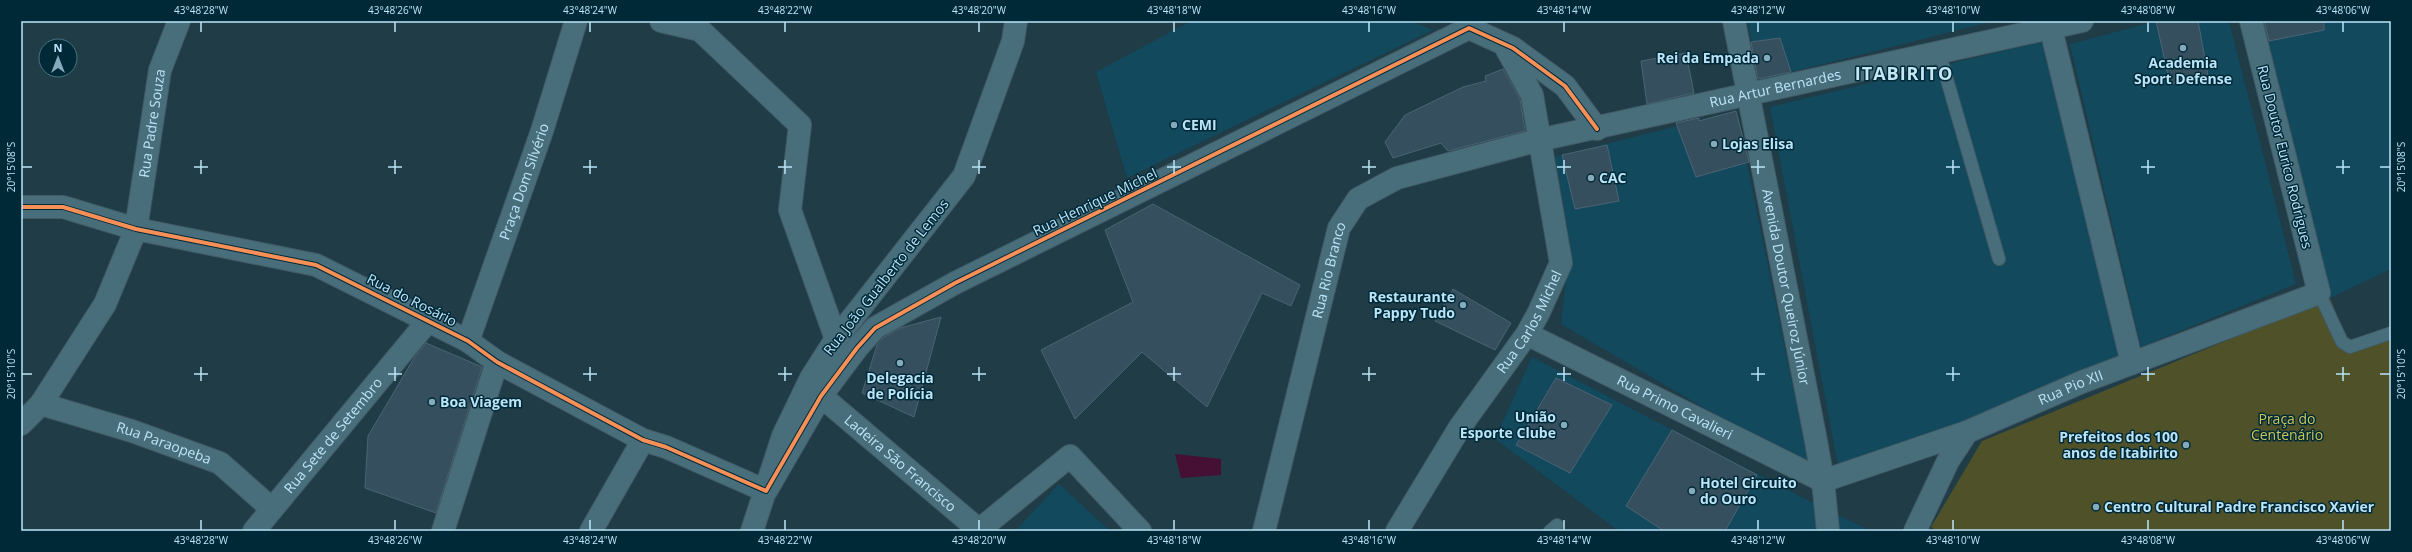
<svg xmlns="http://www.w3.org/2000/svg" width="2412" height="552" font-family="'Open Sans',sans-serif">
  <style>
    .built { fill: #12495d }
    .green { fill: #4f5229 }
    .water { fill: #460f34 }
    .building { fill: #354f5e; stroke: #4b6473 }
    .lines { fill: none; stroke-linecap: round; stroke-linejoin: round }
    .lane-casing { stroke: #415a64; stroke-width: 14 }
    .street-casing { stroke: #415a64; stroke-width: 24 }
    .secondary-casing { stroke: #415a64; stroke-width: 24 }
    .lane { stroke: #496e7b; stroke-width: 12 }
    .street { stroke: #496e7b; stroke-width: 22 }
    .secondary { stroke: #496e7b; stroke-width: 22 }
    .cycleway-casing { stroke: #002938; stroke-width: 6 }
    .cycleway { stroke: #f78f57; stroke-width: 4 }
    .ticks { fill: none; stroke: #bae5f9; stroke-width: 1.5 }
    .poi-dot { fill: #84aabb; stroke: #002938; stroke-width: 1.5 }
    .labels { text-anchor: middle; stroke-width: 3; stroke-linejoin: round; paint-order: stroke }
    .poi-label { font-size: 14px; font-weight: bold; fill: #bae5f9; stroke: #002938; text-anchor: start }
    .street-label { font-size: 14px; fill: #bae5f9; stroke: #002938 }
    .park-label { font-size: 14px; fill: #cac85a; stroke: #002938 }
    .district-label { font-size: 18px; font-weight: bold; letter-spacing: 1px; fill: #c4e6f5; stroke: #002938 }
    .neatline { fill: none; stroke: #bae5f9; stroke-width: 1.5 }
    .ticks-label { font-size: 10px; text-anchor: middle; fill: #bae5f9 }
  </style>
  <rect width="100%" height="100%" fill="#1f3c47"/>
  <g class="built">
    <path d="M1191,21H1410L1433,30L1127,178L1096,72Z"/>
    <path d="M1747,21H1994L1760,80Z"/>
    <path d="M2157,21H2229L2296,284L2141,347L2070,44Z"/>
    <path d="M2259,21H2391V269L2330,298Z"/>
    <path d="M2044,41L2120,357L1839,471L1770,107Z"/>
    <path d="M1736,111L1810,470L1561,324L1570,244L1555,157Z"/>
    <path d="M1532,357L1817,505L1871,531H1619L1495,439Z"/>
    <path d="M1059,484L1110,531H1015Z"/>
  </g>
  <path class="green" d="M2330,298L2348,343L2391,329V531H1937L1931,527L1982,441Z"/>
  <path class="water" d="M1175,454L1221,459V475L1181,478Z"/>
  <g class="building">
    <path d="M2156,21H2198L2208,75L2170,84Z"/>
    <path d="M2264,21H2324V30L2269,41Z"/>
    <path d="M1780,38L1791,72L1758,79L1751,42Z"/>
    <path d="M1686,53L1694,93L1647,104L1641,61Z"/>
    <path d="M1503,69L1520,99L1525,131L1448,151L1441,143L1393,158L1385,142L1405,115L1463,87L1486,81L1485,76Z"/>
    <path d="M1736,111L1749,162L1696,177L1676,123L1699,118V121Z"/>
    <path d="M1607,145L1619,201L1575,209L1562,155Z"/>
    <path d="M1153,204L1300,285L1291,306L1262,293L1207,407L1142,352L1075,419L1041,350L1133,302L1105,230Z"/>
    <path d="M1453,289L1511,323L1495,350L1435,321Z"/>
    <path d="M941,317L914,417L862,393L877,345L883,338L900,328Z"/>
    <path d="M426,343L482,367L436,513L365,488L368,436L414,358Z"/>
    <path d="M1556,378L1612,405L1570,473L1516,445Z"/>
    <path d="M1672,430L1757,475L1725,531H1664L1626,506Z"/>
  </g>
  <g class="lines">
    <defs>
      <g id="lane">
        <path d="M1939,52L1999,259"/>
        <path d="M2319,293L2342,342L2350,347L2391,333"/>
        <path d="M1550,531L1557,525"/>
      </g>
      <g id="street">
        <path d="M2051,29L2132,363"/>
        <path d="M21,207H63L136,229L316,265L468,341L497,362L643,440L666,447L766,491L821,396L857,348L875,328L955,283L1469,28L1513,48L1565,86L1597,129"/>
        <path id="s1" d="M1527,334L1823,481"/>
        <path d="M836,339L964,176L1013,41L1016,21"/>
        <path id="s2" d="M468,341L542,131L576,21"/>
        <path id="s3" d="M821,396L979,530L1070,456L1140,531"/>
        <path id="s4" d="M41,404L132,431L220,463L272,509"/>
        <path id="s5" d="M21,424L41,404L105,304L136,229L160,70L179,21"/>
        <path id="s6" d="M254,531L428,321"/>
        <path d="M443,531L497,362"/>
        <path d="M591,531L643,440"/>
        <path id="s7" d="M1264,531L1339,228L1358,199L1397,178L1539,140L2082,21"/>
        <path id="s8" d="M1397,531L1460,427L1527,334L1539,312L1561,263L1532,95L1505,46"/>
      </g>
      <g id="secondary">
        <path d="M661,21L700,30L800,125L790,210L836,339L811,378L783,436L752,531"/>
        <path id="s9" d="M1734,21L1816,441L1823,481L1828,531"/>
        <path id="s10" d="M1823,481L1967,432L2082,382L2319,293L2251,21"/>
        <path d="M1915,531L1948,461L1967,432"/>
      </g>
    </defs>
    <use href="#lane" class="lane-casing"/>
    <use href="#street" class="street-casing"/>
    <use href="#secondary" class="secondary-casing"/>
    <use href="#lane" class="lane"/>
    <use href="#street" class="street"/>
    <use href="#secondary" class="secondary"/>
    <defs>
      <path id="cycleway" d="M21,207H63L136,229L316,265L468,341L497,362L643,440L666,447L766,491L821,396L857,348L875,328L955,283L1469,28L1513,48L1565,86L1597,129"/>
    </defs>
    <use href="#cycleway" class="cycleway-casing"/>
    <use href="#cycleway" class="cycleway"/>
  </g>
  <path class="ticks" d="M201,22V32M395,22V32M590,22V32M785,22V32M979,22V32M1174,22V32M1369,22V32M1564,22V32M1758,22V32M1953,22V32M2148,22V32M2343,22V32M201,160V174M395,160V174M590,160V174M785,160V174M979,160V174M1174,160V174M1369,160V174M1564,160V174M1758,160V174M1953,160V174M2148,160V174M2343,160V174M22,167H32M194,167H208M388,167H402M583,167H597M778,167H792M972,167H986M1167,167H1181M1362,167H1376M1557,167H1571M1751,167H1765M1946,167H1960M2141,167H2155M2336,167H2350M2380,167H2390M201,367V381M395,367V381M590,367V381M785,367V381M979,367V381M1174,367V381M1369,367V381M1564,367V381M1758,367V381M1953,367V381M2148,367V381M2343,367V381M22,374H32M194,374H208M388,374H402M583,374H597M778,374H792M972,374H986M1167,374H1181M1362,374H1376M1557,374H1571M1751,374H1765M1946,374H1960M2141,374H2155M2336,374H2350M2380,374H2390M201,520V530M395,520V530M590,520V530M785,520V530M979,520V530M1174,520V530M1369,520V530M1564,520V530M1758,520V530M1953,520V530M2148,520V530M2343,520V530"/>
  <g class="poi-dot">
    <circle cx="2183" cy="48" r="4"/>
    <circle cx="1767" cy="58" r="4"/>
    <circle cx="1174" cy="125" r="4"/>
    <circle cx="1714" cy="144" r="4"/>
    <circle cx="1591" cy="178" r="4"/>
    <circle cx="1463" cy="305" r="4"/>
    <circle cx="900" cy="363" r="4"/>
    <circle cx="432" cy="402" r="4"/>
    <circle cx="1564" cy="425" r="4"/>
    <circle cx="2186" cy="445" r="4"/>
    <circle cx="1692" cy="491" r="4"/>
    <circle cx="2096" cy="507" r="4"/>
  </g>
  <g class="labels">
    <g class="poi-label">
      <text x="1759" y="63" text-anchor="end">Rei da Empada</text>
      <text x="2183" y="68" text-anchor="middle">Academia<tspan x="2183" dy="16">Sport Defense</tspan></text>
      <text x="1182" y="130">CEMI</text>
      <text x="1722" y="149">Lojas Elisa</text>
      <text x="1599" y="183">CAC</text>
      <text x="1455" y="302" text-anchor="end">Restaurante<tspan x="1455" dy="16">Pappy Tudo</tspan></text>
      <text x="900" y="383" text-anchor="middle">Delegacia<tspan x="900" dy="16">de Polícia</tspan></text>
      <text x="440" y="407">Boa Viagem</text>
      <text x="1556" y="422" text-anchor="end">União<tspan x="1556" dy="16">Esporte Clube</tspan></text>
      <text x="2178" y="442" text-anchor="end">Prefeitos dos 100<tspan x="2178" dy="16">anos de Itabirito</tspan></text>
      <text x="1700" y="488">Hotel Circuito<tspan x="1700" dy="16">do Ouro</tspan></text>
      <text x="2104" y="512">Centro Cultural Padre Francisco Xavier</text>
    </g>
    <g class="street-label">
      <text dy="5" stroke="none"><textPath href="#s7" startOffset="780">Rua Artur Bernardes</textPath></text>
      <text dy="5" stroke="none"><textPath href="#s5" startOffset="335">Rua Padre Souza</textPath></text>
      <text transform="translate(2285 157) rotate(76)" y="5">Rua Doutor Eurico Rodrigues</text>
      <text dy="5" stroke="none"><textPath href="#s2" startOffset="169">Praça Dom Silvério</textPath></text>
      <text transform="translate(1095 202) rotate(-26)" y="5">Rua Henrique Michel</text>
      <text dy="5" stroke="none"><textPath href="#s7" startOffset="269">Rua Rio Branco</textPath></text>
      <text transform="translate(886 277) rotate(-52)" y="5">Rua João Gualberto de Lemos</text>
      <text dy="5" stroke="none"><textPath href="#s9" startOffset="271">Avenida Doutor Queiroz Júnior</textPath></text>
      <text transform="translate(412 300) rotate(27)" y="5">Rua do Rosário</text>
      <text dy="5" stroke="none"><textPath href="#s8" startOffset="248">Rua Carlos Michel</textPath></text>
      <text dy="5" stroke="none"><textPath href="#s10" startOffset="265">Rua Pio XII</textPath></text>
      <text dy="5" stroke="none"><textPath href="#s1" startOffset="165">Rua Primo Cavalieri</textPath></text>
      <text dy="5" stroke="none"><textPath href="#s6" startOffset="124">Rua Sete de Setembro</textPath></text>
      <text dy="5" stroke="none"><textPath href="#s4" startOffset="129">Rua Paraopeba</textPath></text>
      <text dy="5" stroke="none"><textPath href="#s3" startOffset="104">Ladeira São Francisco</textPath></text>
    </g>
    <g class="park-label">
      <text x="2287" y="424">Praça do<tspan x="2287" dy="16">Centenário</tspan></text>
    </g>
    <g class="district-label">
      <text x="1904" y="80">ITABIRITO</text>
    </g>
  </g>
  <rect width="2412" height="552" fill="none" stroke="#002938" stroke-width="44"/>
  <g transform="translate(58 58)"><circle r="19" fill="#002938" stroke="#4a7485"/>
  <path d="M0-3L7 15L0 10L-7 15Z" fill="#84aabb"/>
  <text y="-6" font-size="11" font-weight="bold" text-anchor="middle" fill="#bae5f9">N</text>
  </g>
  <rect x="22" y="22" width="2368" height="508" class="neatline"/>
  <g class="ticks-label">
    <text x="201" y="14">43°48'28"W</text>
    <text x="395" y="14">43°48'26"W</text>
    <text x="590" y="14">43°48'24"W</text>
    <text x="785" y="14">43°48'22"W</text>
    <text x="979" y="14">43°48'20"W</text>
    <text x="1174" y="14">43°48'18"W</text>
    <text x="1369" y="14">43°48'16"W</text>
    <text x="1564" y="14">43°48'14"W</text>
    <text x="1758" y="14">43°48'12"W</text>
    <text x="1953" y="14">43°48'10"W</text>
    <text x="2148" y="14">43°48'08"W</text>
    <text x="2343" y="14">43°48'06"W</text>
    <text transform="translate(11 167) rotate(-90)" y="4">20°15'08"S</text>
    <text transform="translate(2401 167) rotate(-90)" y="4">20°15'08"S</text>
    <text transform="translate(11 374) rotate(-90)" y="4">20°15'10"S</text>
    <text transform="translate(2401 374) rotate(-90)" y="4">20°15'10"S</text>
    <text x="201" y="544">43°48'28"W</text>
    <text x="395" y="544">43°48'26"W</text>
    <text x="590" y="544">43°48'24"W</text>
    <text x="785" y="544">43°48'22"W</text>
    <text x="979" y="544">43°48'20"W</text>
    <text x="1174" y="544">43°48'18"W</text>
    <text x="1369" y="544">43°48'16"W</text>
    <text x="1564" y="544">43°48'14"W</text>
    <text x="1758" y="544">43°48'12"W</text>
    <text x="1953" y="544">43°48'10"W</text>
    <text x="2148" y="544">43°48'08"W</text>
    <text x="2343" y="544">43°48'06"W</text>
  </g>
</svg>
